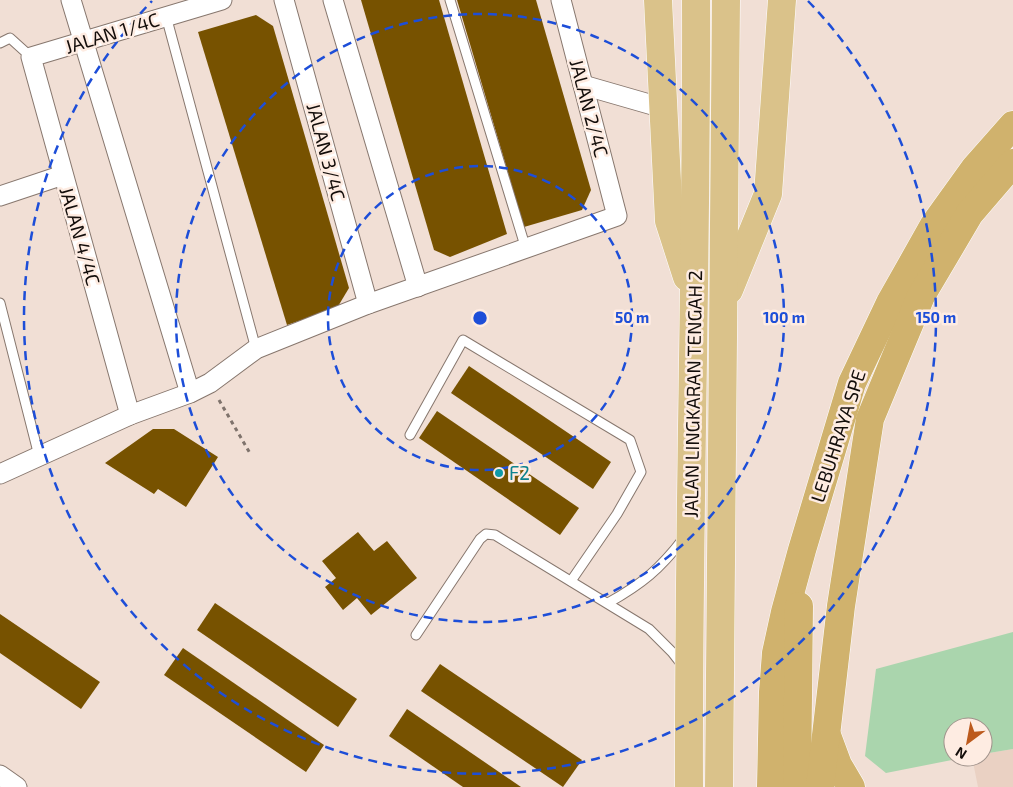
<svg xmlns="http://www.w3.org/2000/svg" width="1013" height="787" font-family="'Exo 2',sans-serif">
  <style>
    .built { fill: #ead1c3 }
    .green { fill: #aad5ad }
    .building { fill: #775200 }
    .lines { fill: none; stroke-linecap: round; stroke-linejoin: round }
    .service-casing { stroke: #87776e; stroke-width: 11 }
    .minor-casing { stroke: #87776e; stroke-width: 21 }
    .trunk-casing { stroke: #fff; stroke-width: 29 }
    .motorway-casing { stroke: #fff; stroke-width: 29 }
    .path { stroke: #7f736c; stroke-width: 3; stroke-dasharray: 4 4; stroke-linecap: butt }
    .service { stroke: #fff; stroke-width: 9 }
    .minor { stroke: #fff; stroke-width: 19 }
    .trunk { stroke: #dac28a; stroke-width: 28 }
    .motorway { stroke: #d0b26d; stroke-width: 28 }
    .ring { fill: none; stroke: #1d4ed8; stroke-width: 2.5; stroke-dasharray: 9 6 }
    .culture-dot { fill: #0f9aa8; stroke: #feece2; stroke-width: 2 }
    .labels { text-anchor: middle; stroke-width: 5; stroke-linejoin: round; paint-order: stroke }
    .street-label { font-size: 19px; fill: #130d0a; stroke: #feece2 }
    .culture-label { font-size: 19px; fill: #0d838f; stroke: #feece2; text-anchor: start }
    .centre { fill: #1d4ed8; stroke: #feece2; stroke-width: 2.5 }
    .ring-label { font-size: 15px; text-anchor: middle; font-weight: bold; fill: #1d4ed8; stroke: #feece2; stroke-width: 5; stroke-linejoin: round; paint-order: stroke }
  </style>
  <rect width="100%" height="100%" fill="#f1dfd5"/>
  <path class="built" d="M1013,749V787H978L972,757H983V754Z"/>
  <path class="green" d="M1013,632V749L983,754V727H953V757H967L886,773L865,756L876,669Z"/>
  <g class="building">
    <path d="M361,0H439L507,234L450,257L434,250Z"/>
    <path d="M457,0H536L591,190L582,210L524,227Z"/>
    <path d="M256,15L273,26L349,288L337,308L287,325L198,32Z"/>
    <path d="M469,366L611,462L593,489L451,393Z"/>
    <path d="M437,411L579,508L560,535L419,438Z"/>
    <path d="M153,429H174L218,457L186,507L158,489L154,494L105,463Z"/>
    <path d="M358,532L374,551L387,541L417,578L371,615L357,598L343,610L325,587L336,578L322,561Z"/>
    <path d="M215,603L357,699L338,727L197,630Z"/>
    <path d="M0,614L100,682L81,709L0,653Z"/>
    <path d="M183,648L324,745L306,772L164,675Z"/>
    <path d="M440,664L582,760L563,787L421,691Z"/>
    <path d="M407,709L521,787H463L389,736Z"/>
  </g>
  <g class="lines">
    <defs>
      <g id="service">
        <path d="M450,0L526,249"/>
        <path d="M166,16L256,349"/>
        <path d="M0,43L10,38L31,57"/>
        <path d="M0,303L39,456"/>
        <path d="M410,435L463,340L630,440L641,472L617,514L571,581"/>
        <path d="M608,603C642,584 660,569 683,539"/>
        <path d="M416,635L480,539L486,534L495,535L649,629L672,652L683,666"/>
      </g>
      <g id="minor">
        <path d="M71,0L190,393"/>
        <path d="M284,0L368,304"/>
        <path d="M333,0L418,287"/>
        <path d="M583,85L663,108"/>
        <path d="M0,196L63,175"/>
        <path d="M130,415L31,57L222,0"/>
        <path d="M0,474L130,415L190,393L210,383L256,349L368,304L617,216L561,0"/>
        <path d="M0,775L17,787"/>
      </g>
      <g id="trunk">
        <path d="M658,0L669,221L687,277"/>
        <path d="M729,290L768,194L782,0"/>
        <path d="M689,787C688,525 697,262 696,0"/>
        <path d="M719,787L726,0"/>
      </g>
      <g id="motorway">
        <path d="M828,738L838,765L851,787"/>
        <path d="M771,787L773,692L776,653L785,612L802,550L852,383L890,303L934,225L975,168L1013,125"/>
        <path d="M797,787L799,606"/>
        <path d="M820,787L841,606L870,419L921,296L970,213L1013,163"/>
      </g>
    </defs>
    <use href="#service" class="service-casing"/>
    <use href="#minor" class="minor-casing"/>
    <use href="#trunk" class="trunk-casing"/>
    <use href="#motorway" class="motorway-casing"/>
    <path class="path" d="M219,400L251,455"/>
    <use href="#service" class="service"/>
    <use href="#minor" class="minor"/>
    <use href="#trunk" class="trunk"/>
    <use href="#motorway" class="motorway"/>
  </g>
  <g class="ring">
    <circle cx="480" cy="318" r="152"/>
    <circle cx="480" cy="318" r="304"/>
    <path d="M808 1A456 456 0 1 1 152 1"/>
  </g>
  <circle class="culture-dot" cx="499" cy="473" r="5"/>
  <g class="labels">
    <g class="street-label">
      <text transform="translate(112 33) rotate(-17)" y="7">JALAN 1/4C</text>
      <text transform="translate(589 108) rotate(75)" y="7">JALAN 2/4C</text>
      <text transform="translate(326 152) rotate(75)" y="7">JALAN 3/4C</text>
      <text transform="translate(80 236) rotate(74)" y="7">JALAN 4/4C</text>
      <text transform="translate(693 394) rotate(-89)" y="7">JALAN LINGKARAN TENGAH 2</text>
      <text transform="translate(838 436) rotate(-72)" y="7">LEBUHRAYA SPE</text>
    </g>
    <g class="culture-label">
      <text x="509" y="480">F2</text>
    </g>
  </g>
  <circle cx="480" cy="318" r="8" class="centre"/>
  <g class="ring-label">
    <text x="632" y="323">50 m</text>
    <text x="784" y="323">100 m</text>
    <text x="936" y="323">150 m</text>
  </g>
  <g transform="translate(968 742) rotate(212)"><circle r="24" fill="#feece2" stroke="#a0938c"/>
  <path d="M0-4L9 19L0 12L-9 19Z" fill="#bc5a1d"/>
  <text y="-8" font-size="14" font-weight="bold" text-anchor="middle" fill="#130d0a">N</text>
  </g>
</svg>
